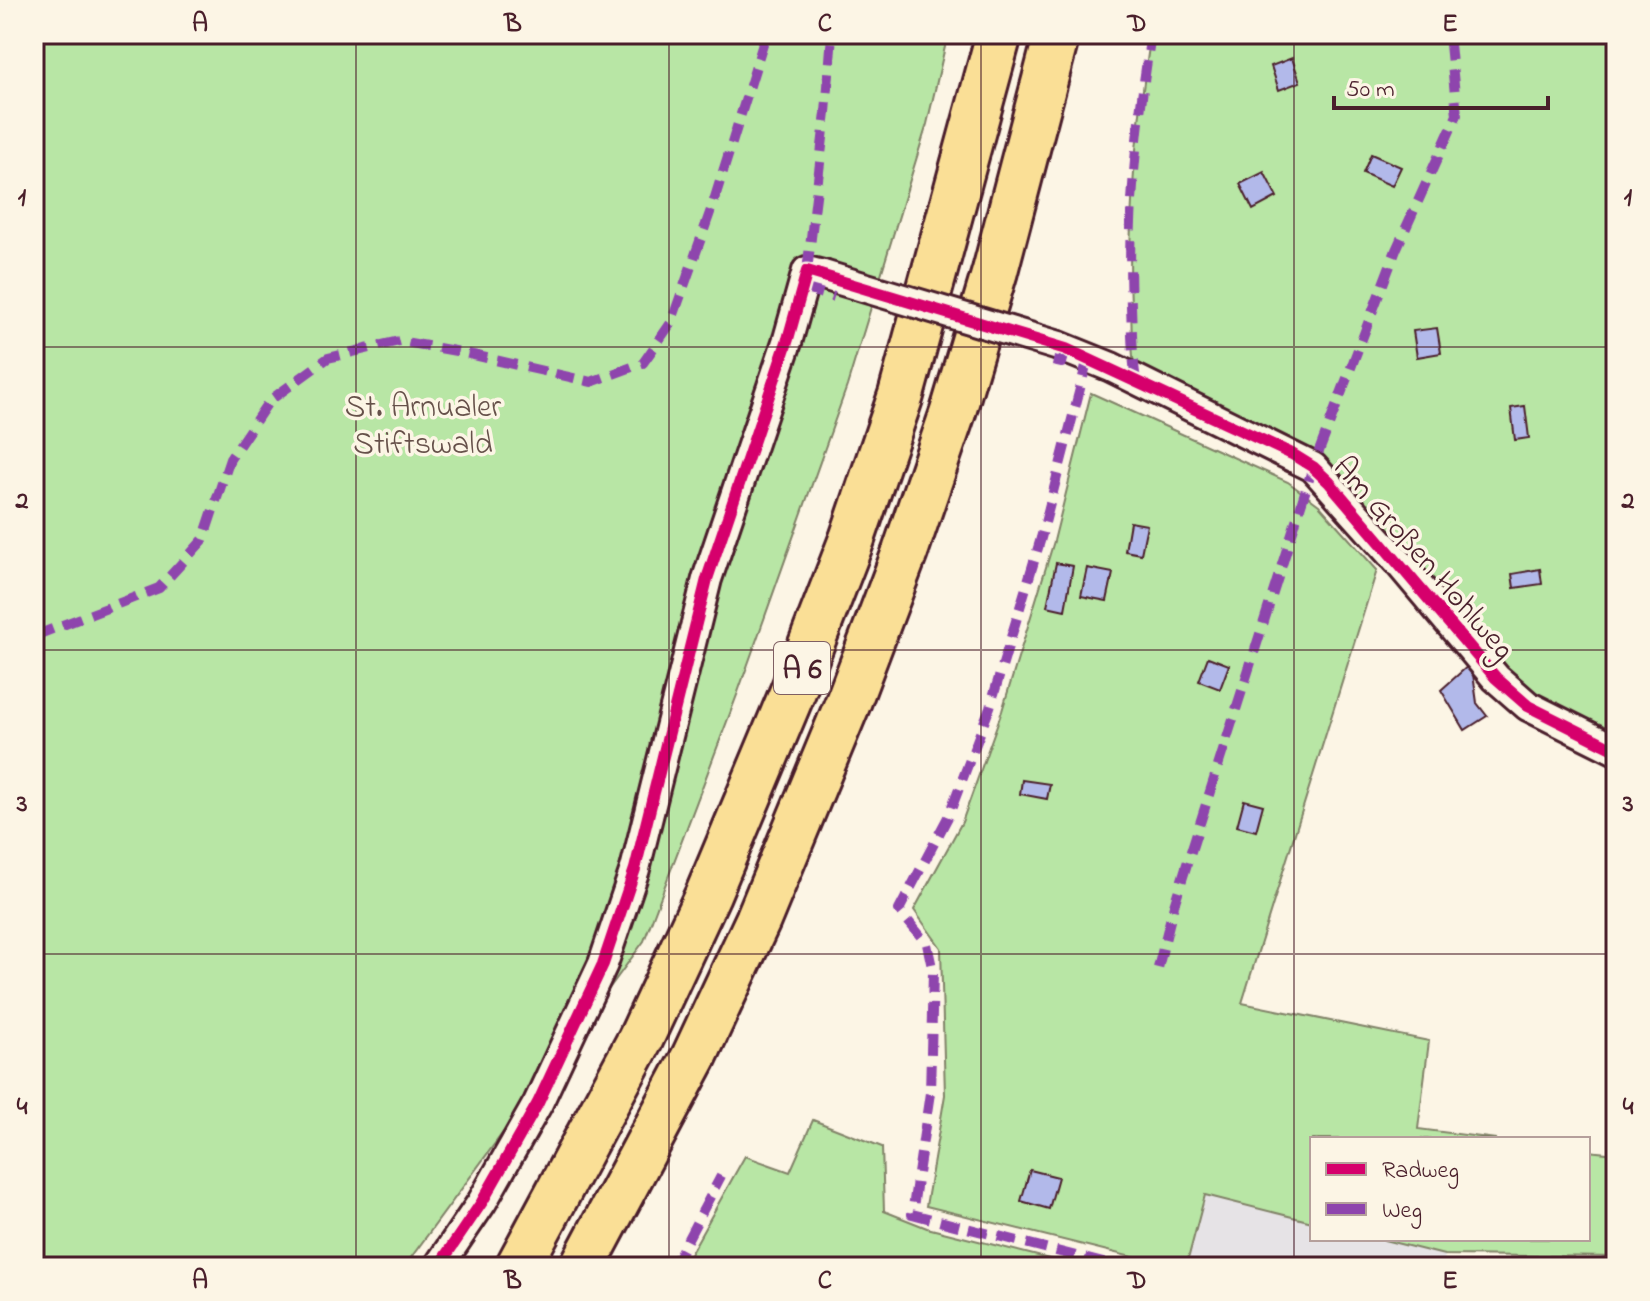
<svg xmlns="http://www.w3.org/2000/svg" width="1650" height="1301" font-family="'Indie Flower',sans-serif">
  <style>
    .built { fill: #e6e3e6 }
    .green { fill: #b8e6a5; stroke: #818268; stroke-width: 2 }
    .building { fill: #b2b9ea; stroke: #4a1f2b; stroke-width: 2 }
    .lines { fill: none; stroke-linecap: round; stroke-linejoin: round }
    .street-casing { stroke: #4a1f2b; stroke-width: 34 }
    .highway-casing { stroke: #4a1f2b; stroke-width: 50 }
    .street { stroke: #fcf5e5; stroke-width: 28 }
    .highway { stroke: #fadf96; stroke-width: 44 }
    .street-bridge-casing { stroke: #4a1f2b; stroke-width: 34; stroke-linecap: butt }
    .street-bridge { stroke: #fcf5e5; stroke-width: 28 }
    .quiet { stroke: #8e44ad; stroke-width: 10; stroke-dasharray: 20 10; stroke-linecap: butt }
    .cycleway-casing { stroke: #fcf5e5; stroke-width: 17 }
    .cycleway { stroke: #d6006c; stroke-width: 12 }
    .grid { fill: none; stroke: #4a1f2b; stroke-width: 2; stroke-opacity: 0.55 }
    .labels { text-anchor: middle; stroke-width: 7; stroke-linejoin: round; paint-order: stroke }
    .shield { fill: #fcf5e5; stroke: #7f5f63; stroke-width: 2 }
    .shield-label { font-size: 30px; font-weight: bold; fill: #4a1f2b }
    .park-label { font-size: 32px; fill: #66514a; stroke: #fcf5e5 }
    .street-label { font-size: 32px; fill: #4a1f2b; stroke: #fcf5e5 }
    .neatline { fill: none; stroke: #4a1f2b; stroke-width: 3 }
    .grid-label { font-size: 26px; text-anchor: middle; font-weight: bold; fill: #4a1f2b }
  </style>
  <rect width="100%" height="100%" fill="#fcf5e5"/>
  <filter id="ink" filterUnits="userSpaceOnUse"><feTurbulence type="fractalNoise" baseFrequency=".0125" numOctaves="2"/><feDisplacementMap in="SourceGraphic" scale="16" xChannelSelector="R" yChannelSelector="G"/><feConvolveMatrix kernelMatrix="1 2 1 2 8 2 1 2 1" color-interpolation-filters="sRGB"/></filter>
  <g filter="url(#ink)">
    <path class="built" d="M1204,1195L1312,1222V1239H1380L1444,1255L1446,1267H1186Z"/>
    <g class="green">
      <path d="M34,34H948L927,124L847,386L737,695L644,941L404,1267H34Z"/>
      <path d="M1151,34H1616V750L1528,706L1329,482L1136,380C1131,355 1132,331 1131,306C1127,214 1137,124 1151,34Z"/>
      <path d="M1091,393L1288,482L1319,505L1377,570L1242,1003L1429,1041L1418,1129L1496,1139H1312V1222L1205,1195L1186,1267H1172L926,1206L945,1095L941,948L914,910L962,822L1002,711L1054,541Z"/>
      <path d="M813,1120L882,1147L884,1211L927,1228L1081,1267H683L745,1156L790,1172Z"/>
      <path d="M1588,1151L1616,1154V1257L1444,1255L1380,1239H1588Z"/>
    </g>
    <g class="building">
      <path d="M1292,58L1300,82L1279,90L1271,66Z"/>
      <path d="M1371,154L1401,167L1392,186L1363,173Z"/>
      <path d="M1264,172L1277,197L1253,210L1240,184Z"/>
      <path d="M1437,328L1441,353L1417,357L1413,331Z"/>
      <path d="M1525,406L1529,438L1515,440L1511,408Z"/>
      <path d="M1130,522L1147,525L1141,554L1125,551Z"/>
      <path d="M1056,563L1073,566L1065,610L1047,606Z"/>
      <path d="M1087,568L1113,573L1107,601L1081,596Z"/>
      <path d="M1540,569L1542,584L1514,588L1512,574Z"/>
      <path d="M1208,657L1229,665L1220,689L1199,681Z"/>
      <path d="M1470,664L1475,665L1473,674L1477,703L1487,716L1465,730L1441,690Z"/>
      <path d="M1022,780L1050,784L1047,799L1020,794Z"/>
      <path d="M1244,800L1263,805L1256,831L1237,826Z"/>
      <path d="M1030,1170L1058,1177L1049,1209L1021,1201Z"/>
    </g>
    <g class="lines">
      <defs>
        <g id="street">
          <path d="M1059,346L1111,367L1313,467L1400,564L1496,678L1528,706L1616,750"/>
          <path d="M438,1267L482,1202L538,1103L603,964L635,869L707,579L788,339L807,271L823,275"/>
        </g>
        <g id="highway">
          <path d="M518,1267L640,1040L708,894L793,691L852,539L901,395L999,34"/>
          <path d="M582,1267L694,1057L758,920L849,700L905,552L953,412L995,271L1057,34"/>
        </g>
      </defs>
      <use href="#street" class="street-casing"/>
      <use href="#highway" class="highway-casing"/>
      <use href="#street" class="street"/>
      <use href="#highway" class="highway"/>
      <defs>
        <path id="street-bridge" d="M823,275L1059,346"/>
      </defs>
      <use href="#street-bridge" class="street-bridge-casing"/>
      <use href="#street-bridge" class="street-bridge"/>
      <g class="quiet">
        <path d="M807,271L826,113L832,34"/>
        <path d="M803,288L834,297"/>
        <path d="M1088,358L1041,538L990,707L948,817L899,910L927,944L933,972L930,1093L912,1214L1119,1267"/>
        <path d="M1053,361L1062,363L1066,349"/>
        <path d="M1136,380C1132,355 1132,331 1131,306C1127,214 1137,124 1151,34"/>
        <path d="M34,636L159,588L203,540L230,459L269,401L328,358L399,341L461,352L591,382L643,363L671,323L712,207L766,34"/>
        <path d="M1158,968L1174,905L1313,467L1396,250L1457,115L1449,34"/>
        <path d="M673,1267L721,1176"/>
      </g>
      <defs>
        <path id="cycleway" d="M438,1267L482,1202L538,1103L603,964L635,869L707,579L788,339L807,271L1066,349L1292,454L1313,467L1329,482L1496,678L1528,706L1616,750"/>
      </defs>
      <use href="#cycleway" class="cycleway-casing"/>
      <use href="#cycleway" class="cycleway"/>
    </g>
  </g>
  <path class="grid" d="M356,34V1267M669,34V1267M981,34V1267M1294,34V1267M34,347H1616M34,650H1616M34,954H1616"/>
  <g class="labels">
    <rect class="shield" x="774" y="642" width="56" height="52" rx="6"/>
    <g class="shield-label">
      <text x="802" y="678">A 6</text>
    </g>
    <g class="park-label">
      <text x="423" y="416">St. Arnualer<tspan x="423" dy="37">Stiftswald</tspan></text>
    </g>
    <g class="street-label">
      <text transform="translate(1425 557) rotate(49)" y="11">Am Großen Hohlweg</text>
    </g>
  </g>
  <rect width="1650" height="1301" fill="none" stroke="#fcf5e5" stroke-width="88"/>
  <rect x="1310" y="1137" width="280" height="104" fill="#fcf5e5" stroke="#b59f9b" stroke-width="2"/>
  <rect x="1326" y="1163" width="40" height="12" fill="#d6006c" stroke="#b59f9b" stroke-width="2"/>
  <text x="1382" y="1177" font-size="24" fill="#4a1f2b">Radweg</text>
  <rect x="1326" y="1203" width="40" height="12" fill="#8e44ad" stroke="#b59f9b" stroke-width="2"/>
  <text x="1382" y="1217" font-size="24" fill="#4a1f2b">Weg</text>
  <path d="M1334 96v12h214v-12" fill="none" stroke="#4a1f2b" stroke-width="4"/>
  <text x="1346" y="96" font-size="24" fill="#4a1f2b" stroke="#fcf5e5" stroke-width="6" paint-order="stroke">50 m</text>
  <rect x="44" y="44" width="1562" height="1213" class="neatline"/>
  <g class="grid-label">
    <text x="200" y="31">A</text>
    <text x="513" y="31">B</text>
    <text x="825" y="31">C</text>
    <text x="1137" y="31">D</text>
    <text x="1450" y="31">E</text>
    <text x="22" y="205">1</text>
    <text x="1628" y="205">1</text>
    <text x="22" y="508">2</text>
    <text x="1628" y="508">2</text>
    <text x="22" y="811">3</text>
    <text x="1628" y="811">3</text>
    <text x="22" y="1114">4</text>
    <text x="1628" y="1114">4</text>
    <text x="200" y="1288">A</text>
    <text x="513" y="1288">B</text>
    <text x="825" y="1288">C</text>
    <text x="1137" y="1288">D</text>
    <text x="1450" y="1288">E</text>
  </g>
</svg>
